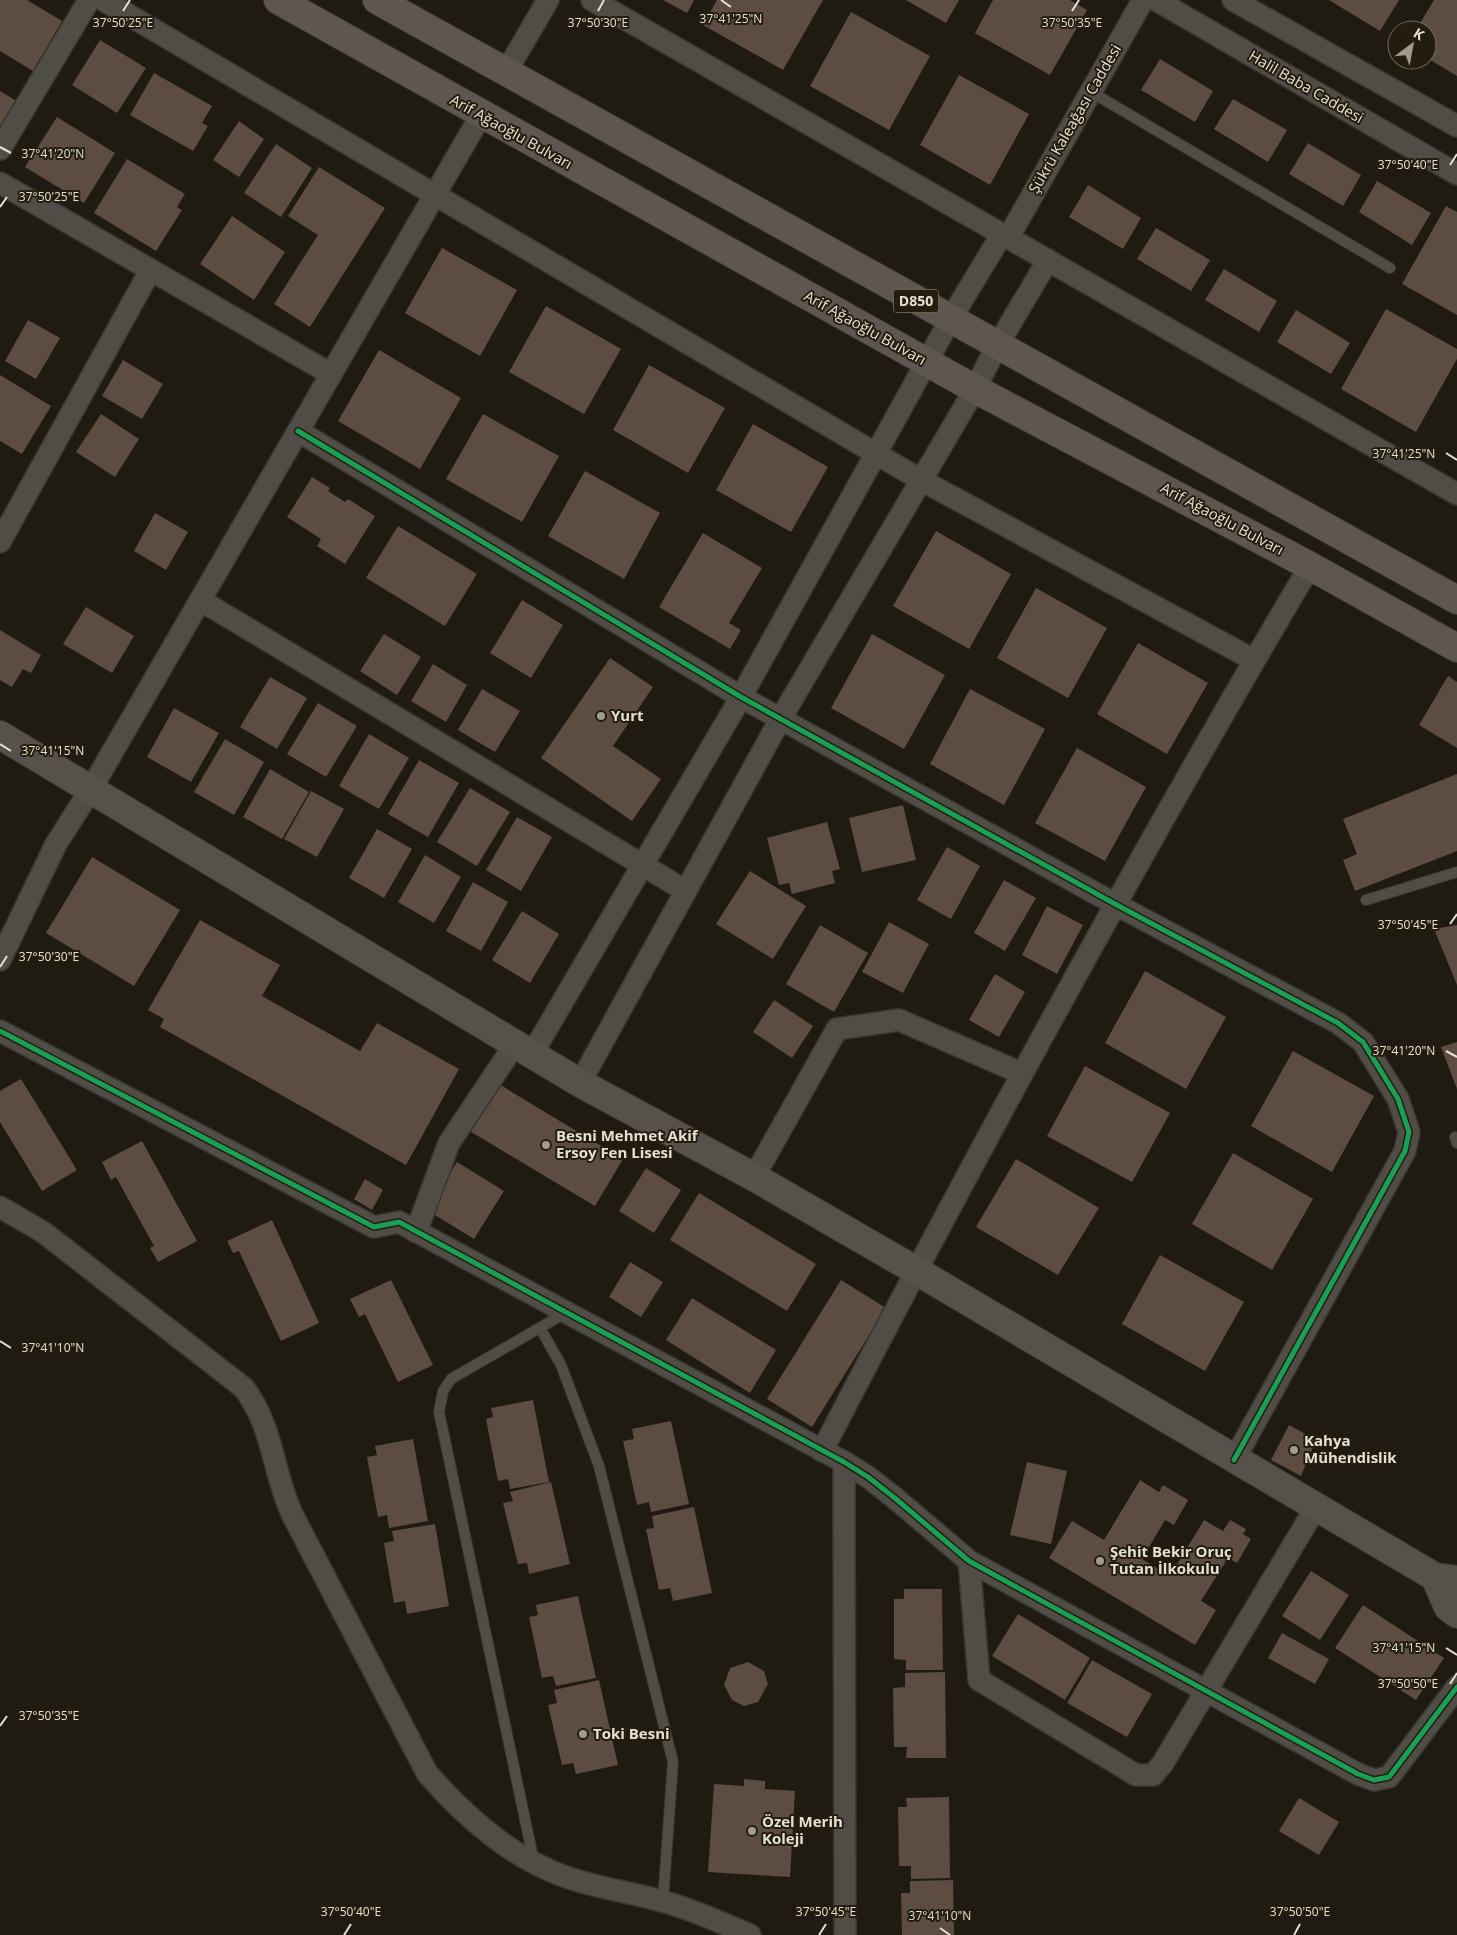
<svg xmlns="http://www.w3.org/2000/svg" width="1457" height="1935" font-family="'Open Sans',sans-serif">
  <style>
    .building { fill: #5c4c42 }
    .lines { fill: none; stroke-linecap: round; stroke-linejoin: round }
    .lane-casing { stroke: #393530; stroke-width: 12 }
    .street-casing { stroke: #393530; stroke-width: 24 }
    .secondary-casing { stroke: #393530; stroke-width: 30 }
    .highway-casing { stroke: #393530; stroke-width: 30 }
    .lane { stroke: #504d46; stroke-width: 10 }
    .street { stroke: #504d46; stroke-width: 21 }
    .secondary { stroke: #57514b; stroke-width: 28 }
    .highway { stroke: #605651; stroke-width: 28 }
    .cycleway-casing { stroke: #241d0e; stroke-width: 8 }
    .cycleway { stroke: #1a9f57; stroke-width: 5 }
    .ticks { fill: none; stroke: #e5e0d6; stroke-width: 2 }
    .poi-dot { fill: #a09b92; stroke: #241d0e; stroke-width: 2 }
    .labels { text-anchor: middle; stroke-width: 4; stroke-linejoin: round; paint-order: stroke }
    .shield { fill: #241d0e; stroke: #aba69a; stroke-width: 1 }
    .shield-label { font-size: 14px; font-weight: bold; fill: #e5e0d6 }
    .street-label { font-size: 15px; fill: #e5e0d6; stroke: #241d0e }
    .poi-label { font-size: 15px; font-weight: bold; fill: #e5e0d6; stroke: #241d0e; text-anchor: start }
    .ticks-label { font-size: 12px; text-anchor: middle; fill: #e5e0d6; stroke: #241d0e; stroke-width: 4; stroke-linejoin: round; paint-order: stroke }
  </style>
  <rect width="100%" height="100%" fill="#1f1b13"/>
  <g class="building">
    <path d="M0,0H27L62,21L33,71L0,51Z"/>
    <path d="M663,0H694L687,13Z"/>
    <path d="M717,0H823L783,70L703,25Z"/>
    <path d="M906,0H959L946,23Z"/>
    <path d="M993,0H1070L1087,10L1050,75L975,33Z"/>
    <path d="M1329,0H1399L1380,31Z"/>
    <path d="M1434,0H1457V76L1427,58V30H1416Z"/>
    <path d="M851,12L930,56L889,130L810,86Z"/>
    <path d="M100,40L146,68L117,113L72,85Z"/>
    <path d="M1160,59L1213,91L1195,122L1141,90Z"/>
    <path d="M154,73L212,106L202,123L208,126L193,151L130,115Z"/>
    <path d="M959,75L1029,114L990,185L920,145Z"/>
    <path d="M0,91L20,103L0,137Z"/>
    <path d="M1233,99L1287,130L1268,162L1214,129Z"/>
    <path d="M57,117L115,153L84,203L25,167Z"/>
    <path d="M239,121L264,139L239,177L213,160Z"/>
    <path d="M1308,143L1361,175L1343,206L1289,174Z"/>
    <path d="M276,144L312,168L281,217L244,193Z"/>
    <path d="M127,159L185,194L177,207L182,210L156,251L94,213Z"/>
    <path d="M319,167L385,208L310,327L274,304L318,235L288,216Z"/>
    <path d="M1377,181L1431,213L1412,245L1359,212Z"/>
    <path d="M1088,185L1141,218L1123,249L1069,217Z"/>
    <path d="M1446,206L1457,212V315L1402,284Z"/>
    <path d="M232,216L285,252L254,300L200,264Z"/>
    <path d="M1156,228L1210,260L1191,291L1137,259Z"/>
    <path d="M442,248L517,290L480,356L405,313Z"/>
    <path d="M1224,269L1277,301L1259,332L1205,300Z"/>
    <path d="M546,306L621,349L584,414L509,372Z"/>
    <path d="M1386,309L1457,349V359L1416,432L1341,389Z"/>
    <path d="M1296,310L1350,343L1331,374L1277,342Z"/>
    <path d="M28,320L60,338L36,379L5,361Z"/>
    <path d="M379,350L461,398L420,469L338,421Z"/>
    <path d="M123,360L163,384L142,419L102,396Z"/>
    <path d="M649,365L725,408L688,473L613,430Z"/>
    <path d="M0,375L51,406L22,454L0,441Z"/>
    <path d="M101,414L139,439L115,477L76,452Z"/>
    <path d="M483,414L559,456L522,522L446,479Z"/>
    <path d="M753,424L828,467L791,532L716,490Z"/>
    <path d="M585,471L660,513L624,579L548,536Z"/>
    <path d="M312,477L330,488L328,491L345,502L348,499L375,516L345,564L317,546L321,539L287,517Z"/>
    <path d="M155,513L188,532L166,570L134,551Z"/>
    <path d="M398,526L477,574L445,626L366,578Z"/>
    <path d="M936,531L1011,574L969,649L893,606Z"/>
    <path d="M703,533L762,568L729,623L741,630L730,649L659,607Z"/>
    <path d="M1036,588L1107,628L1068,698L997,658Z"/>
    <path d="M522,600L563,625L531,678L490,653Z"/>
    <path d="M86,607L134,636L112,673L63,644Z"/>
    <path d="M0,630L41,655L31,673L23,669L12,687L0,680Z"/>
    <path d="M384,634L421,657L397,695L360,671Z"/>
    <path d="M872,634L945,675L904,749L831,708Z"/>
    <path d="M1138,643L1208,683L1167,754L1097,714Z"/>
    <path d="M610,658L653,687L613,746L661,779L632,821L541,758Z"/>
    <path d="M433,664L467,685L446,722L411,701Z"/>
    <path d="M1448,676L1457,682V748L1419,725Z"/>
    <path d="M270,677L307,698L277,749L240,727Z"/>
    <path d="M482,689L520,711L495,752L458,730Z"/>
    <path d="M970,689L1045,729L1004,805L930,764Z"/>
    <path d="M318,703L357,726L326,777L287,754Z"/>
    <path d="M174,708L219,733L191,782L147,757Z"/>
    <path d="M369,734L409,758L379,809L339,786Z"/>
    <path d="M225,739L264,762L234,815L194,792Z"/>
    <path d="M1077,748L1146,787L1105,861L1035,823Z"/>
    <path d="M419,760L459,783L428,837L388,814Z"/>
    <path d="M270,769L309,792L282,839L243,817Z"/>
    <path d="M1457,774V851L1355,891L1343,860L1357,854L1343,819Z"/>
    <path d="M470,788L510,812L477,866L437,842Z"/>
    <path d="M311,791L344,809L317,857L284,839Z"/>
    <path d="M903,805L916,860L862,872L849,818Z"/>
    <path d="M517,817L552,837L521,891L486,870Z"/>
    <path d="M827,822L840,869L832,871L835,883L792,894L789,883L779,885L767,838Z"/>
    <path d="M377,829L412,849L384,898L349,878Z"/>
    <path d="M947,847L980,866L951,919L917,900Z"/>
    <path d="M425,855L461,877L434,923L398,902Z"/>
    <path d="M92,857L180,910L134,986L46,933Z"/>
    <path d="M750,871L806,906L773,959L716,924Z"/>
    <path d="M1004,880L1036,898L1005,951L974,933Z"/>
    <path d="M473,882L508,902L481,951L446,931Z"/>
    <path d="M1047,906L1083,925L1057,974L1022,955Z"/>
    <path d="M522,911L559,934L530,983L492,960Z"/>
    <path d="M200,920L280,965L262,996L360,1051L377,1023L459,1069L406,1165L160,1027L164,1019L148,1010Z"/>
    <path d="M889,922L929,944L903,993L862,972Z"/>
    <path d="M820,925L868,953L834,1012L786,984Z"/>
    <path d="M1457,925V985L1434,929Z"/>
    <path d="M1145,971L1226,1017L1186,1089L1105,1043Z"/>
    <path d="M995,974L1025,992L999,1037L969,1020Z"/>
    <path d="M774,1000L813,1026L792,1058L753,1032Z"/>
    <path d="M1457,1042V1089L1441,1047Z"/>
    <path d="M1293,1051L1374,1096L1332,1172L1251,1126Z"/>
    <path d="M1085,1066L1170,1113L1132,1182L1047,1136Z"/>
    <path d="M21,1079L77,1170L42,1191L0,1122V1091Z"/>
    <path d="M497,1083L623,1159L595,1206L468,1130Z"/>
    <path d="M142,1141L197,1241L158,1262L150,1248L154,1246L116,1177L111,1180L102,1162Z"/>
    <path d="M1233,1153L1313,1199L1272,1270L1192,1224Z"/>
    <path d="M1016,1159L1099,1208L1058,1275L976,1227Z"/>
    <path d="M457,1162L504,1191L474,1239L427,1210Z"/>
    <path d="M646,1168L681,1190L654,1233L619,1211Z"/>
    <path d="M365,1179L383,1190L372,1210L354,1199Z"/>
    <path d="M699,1193L816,1264L787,1311L670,1240Z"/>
    <path d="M272,1220L319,1323L281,1341L239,1251L233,1253L227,1241Z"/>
    <path d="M1160,1255L1244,1302L1205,1371L1122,1324Z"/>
    <path d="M630,1262L663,1282L641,1317L609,1297Z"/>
    <path d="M391,1280L433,1365L398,1382L365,1314L359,1317L350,1299Z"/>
    <path d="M841,1280L886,1308L812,1427L767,1399Z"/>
    <path d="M692,1298L776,1350L750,1393L666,1340Z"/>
    <path d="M533,1400L549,1482L510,1489L508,1479L498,1481L486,1419L493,1417L491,1408Z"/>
    <path d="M671,1421L689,1504L651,1512L649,1502L637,1505L623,1441L634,1439L632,1429Z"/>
    <path d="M1289,1425L1316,1440L1301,1476L1271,1460Z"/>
    <path d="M413,1439L428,1521L389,1528L387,1515L378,1517L367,1457L377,1455L375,1446Z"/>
    <path d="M1027,1462L1067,1471L1051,1544L1010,1535Z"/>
    <path d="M1140,1480L1159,1492L1163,1485L1188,1500L1174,1525L1165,1520L1142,1559L1170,1576L1204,1520L1223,1531L1230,1520L1246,1529L1243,1534L1251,1539L1237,1563L1228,1558L1201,1601L1216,1610L1195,1645L1049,1558L1072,1521L1104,1540Z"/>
    <path d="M551,1482L570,1564L529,1574L527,1563L518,1564L503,1503L513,1501L510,1492Z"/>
    <path d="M694,1507L712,1593L673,1601L670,1588L659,1590L646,1529L654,1528L652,1516Z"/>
    <path d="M435,1524L449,1606L407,1614L405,1601L394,1603L384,1543L394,1541L392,1531Z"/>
    <path d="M1311,1571L1349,1595L1320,1640L1282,1616Z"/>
    <path d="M904,1589H942L943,1670H906V1660L894,1659V1599H904Z"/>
    <path d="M578,1596L596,1678L556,1686L553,1676L542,1678L529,1617L538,1615L536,1605Z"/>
    <path d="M1363,1605L1444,1658L1416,1700L1335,1648Z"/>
    <path d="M1018,1614L1090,1658L1065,1700L992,1656Z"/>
    <path d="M1282,1633L1329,1659L1315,1684L1268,1658Z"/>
    <path d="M1092,1660L1152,1694L1127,1737L1067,1703Z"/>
    <path d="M748,1662L764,1671L768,1684L758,1702L744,1706L732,1700L724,1685L730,1668Z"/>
    <path d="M945,1672L946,1758H906L907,1747H894L893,1688L905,1687V1673Z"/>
    <path d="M599,1680L618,1765L576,1774L573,1763L562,1765L548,1705L557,1703L554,1690Z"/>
    <path d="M744,1779L765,1781V1789L795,1791L790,1877L708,1872L714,1784L744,1786Z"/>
    <path d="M949,1797L950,1878L911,1879V1866H899L898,1807H907L906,1798Z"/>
    <path d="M1299,1798L1339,1822L1319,1855L1279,1831Z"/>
    <path d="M953,1880L954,1935H902L901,1893H910V1881Z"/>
  </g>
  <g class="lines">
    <defs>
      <g id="lane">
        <path d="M1091,92L1390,268"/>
        <path d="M1366,900L1457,872"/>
        <path d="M1455,1137L1457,1143"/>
        <path d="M540,1328L561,1365L599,1466L673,1762L663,1901"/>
        <path d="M534,1862L439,1412L443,1391L451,1379L567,1312"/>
      </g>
      <g id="street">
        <path d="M103,0L921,480L1254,660"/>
        <path d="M592,0L1457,494"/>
        <path d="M1156,0L1457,174"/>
        <path d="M1233,0L1457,126"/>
        <path d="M506,72L548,0"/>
        <path d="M0,149L89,0"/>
        <path d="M0,183L331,374"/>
        <path d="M1008,238L1143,0"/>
        <path d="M298,431L741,697L1115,904L1338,1023L1363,1042L1398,1099L1409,1132L1405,1151L1234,1460"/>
        <path d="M0,542L150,271"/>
        <path d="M200,600L686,891"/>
        <path d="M0,960L56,844L91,789L481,115"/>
        <path d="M0,1031L374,1227L399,1222L844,1462L868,1477L896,1499L969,1561L1358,1774L1374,1780L1389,1777L1457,1687"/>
        <path d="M532,1054L741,697L950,320L1002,234"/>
        <path d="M580,1083L781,718L975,389L997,346L1048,260"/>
        <path d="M754,1177L837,1029L899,1020L1021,1073"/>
        <path d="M0,1207L43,1232L244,1388C274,1429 272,1470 292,1514L427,1773C461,1812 502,1850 551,1871C587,1887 627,1891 665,1902C694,1910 722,1923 750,1935"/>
        <path d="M416,1232L449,1143L515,1044"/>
        <path d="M822,1451C977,1152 1138,856 1310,566"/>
        <path d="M844,1462L845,1935"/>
        <path d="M969,1561L979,1680L1136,1775H1153L1163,1763L1316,1507"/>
      </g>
      <g id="secondary">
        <path d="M0,735L580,1083L754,1177L915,1270L1435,1577"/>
        <path d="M1457,1580L1435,1577L1448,1607L1457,1614"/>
      </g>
      <g id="highway">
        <path d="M278,0L975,389L1310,566L1457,648"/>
        <path d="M377,0L1457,600"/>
      </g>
    </defs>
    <use href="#lane" class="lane-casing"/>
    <use href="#street" class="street-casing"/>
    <use href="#secondary" class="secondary-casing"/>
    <use href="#highway" class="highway-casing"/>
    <use href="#lane" class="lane"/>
    <use href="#street" class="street"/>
    <use href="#secondary" class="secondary"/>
    <use href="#highway" class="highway"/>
    <defs>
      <g id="cycleway">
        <path d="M298,431L741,697L1115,904L1338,1023L1363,1042L1398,1099L1409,1132L1405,1151L1234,1460"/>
        <path d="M0,1031L374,1227L399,1222L844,1462L868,1477L896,1499L969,1561L1358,1774L1374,1780L1389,1777L1457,1687"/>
      </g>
    </defs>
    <use href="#cycleway" class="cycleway-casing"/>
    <use href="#cycleway" class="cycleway"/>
  </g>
  <path class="ticks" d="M721,0L731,7M123,11L130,0M598,11L604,0M1072,11L1079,0M0,147L11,153M1450,165L1457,154M0,207L7,197M1446,453L1457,460M0,744L11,751M1450,924L1457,914M0,967L7,956M1446,1051L1457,1057M0,1341L11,1348M1446,1648L1457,1655M1450,1684L1457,1673M0,1726L7,1716M940,1928L950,1935M344,1935L351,1924M819,1935L826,1924M1294,1935L1300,1924"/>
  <g class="poi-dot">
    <circle cx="601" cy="716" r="5"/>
    <circle cx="546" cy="1145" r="5"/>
    <circle cx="1294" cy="1450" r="5"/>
    <circle cx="1100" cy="1561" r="5"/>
    <circle cx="583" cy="1734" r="5"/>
    <circle cx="752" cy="1831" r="5"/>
  </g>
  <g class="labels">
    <rect class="shield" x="893.5" y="289.5" width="45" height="23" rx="4"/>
    <g class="shield-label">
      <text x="916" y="306">D850</text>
    </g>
    <g class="street-label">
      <text transform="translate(1306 87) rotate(30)" y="5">Halil Baba Caddesi</text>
      <text transform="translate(1075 119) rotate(-60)" y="5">Şükrü Kaleağası Caddesi</text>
      <text transform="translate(511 132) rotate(29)" y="5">Arif Ağaoğlu Bulvarı</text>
      <text transform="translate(865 328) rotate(29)" y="5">Arif Ağaoğlu Bulvarı</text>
      <text transform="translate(1222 519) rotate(28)" y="5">Arif Ağaoğlu Bulvarı</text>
    </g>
    <g class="poi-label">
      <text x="611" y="721">Yurt</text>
      <text x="556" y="1141">Besni Mehmet Akif<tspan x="556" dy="17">Ersoy Fen Lisesi</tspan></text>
      <text x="1304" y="1446">Kahya<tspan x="1304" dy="17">Mühendislik</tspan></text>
      <text x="1110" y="1557">Şehit Bekir Oruç<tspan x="1110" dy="17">Tutan İlkokulu</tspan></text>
      <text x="593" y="1739">Toki Besni</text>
      <text x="762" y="1827">Özel Merih<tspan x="762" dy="17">Koleji</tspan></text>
    </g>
  </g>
  <g class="ticks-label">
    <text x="731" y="23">37°41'25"N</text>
    <text x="123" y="27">37°50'25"E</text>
    <text x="598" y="27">37°50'30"E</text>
    <text x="1072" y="27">37°50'35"E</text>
    <text x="53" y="158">37°41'20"N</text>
    <text x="1408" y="169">37°50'40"E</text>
    <text x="49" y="201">37°50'25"E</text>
    <text x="1404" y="458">37°41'25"N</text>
    <text x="53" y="755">37°41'15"N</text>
    <text x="1408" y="929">37°50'45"E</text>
    <text x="49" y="961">37°50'30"E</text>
    <text x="1404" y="1055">37°41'20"N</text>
    <text x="53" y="1352">37°41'10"N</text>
    <text x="1404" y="1652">37°41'15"N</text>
    <text x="1408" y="1688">37°50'50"E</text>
    <text x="49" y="1720">37°50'35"E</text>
    <text x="351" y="1916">37°50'40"E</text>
    <text x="826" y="1916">37°50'45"E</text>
    <text x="1300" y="1916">37°50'50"E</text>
    <text x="940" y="1920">37°41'10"N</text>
  </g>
  <g transform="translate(1412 45) rotate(32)"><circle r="24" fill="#241d0e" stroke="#716b5e"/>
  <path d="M0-4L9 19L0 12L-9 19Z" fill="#a09b92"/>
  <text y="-8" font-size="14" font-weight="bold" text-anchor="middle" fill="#e5e0d6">K</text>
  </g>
</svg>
